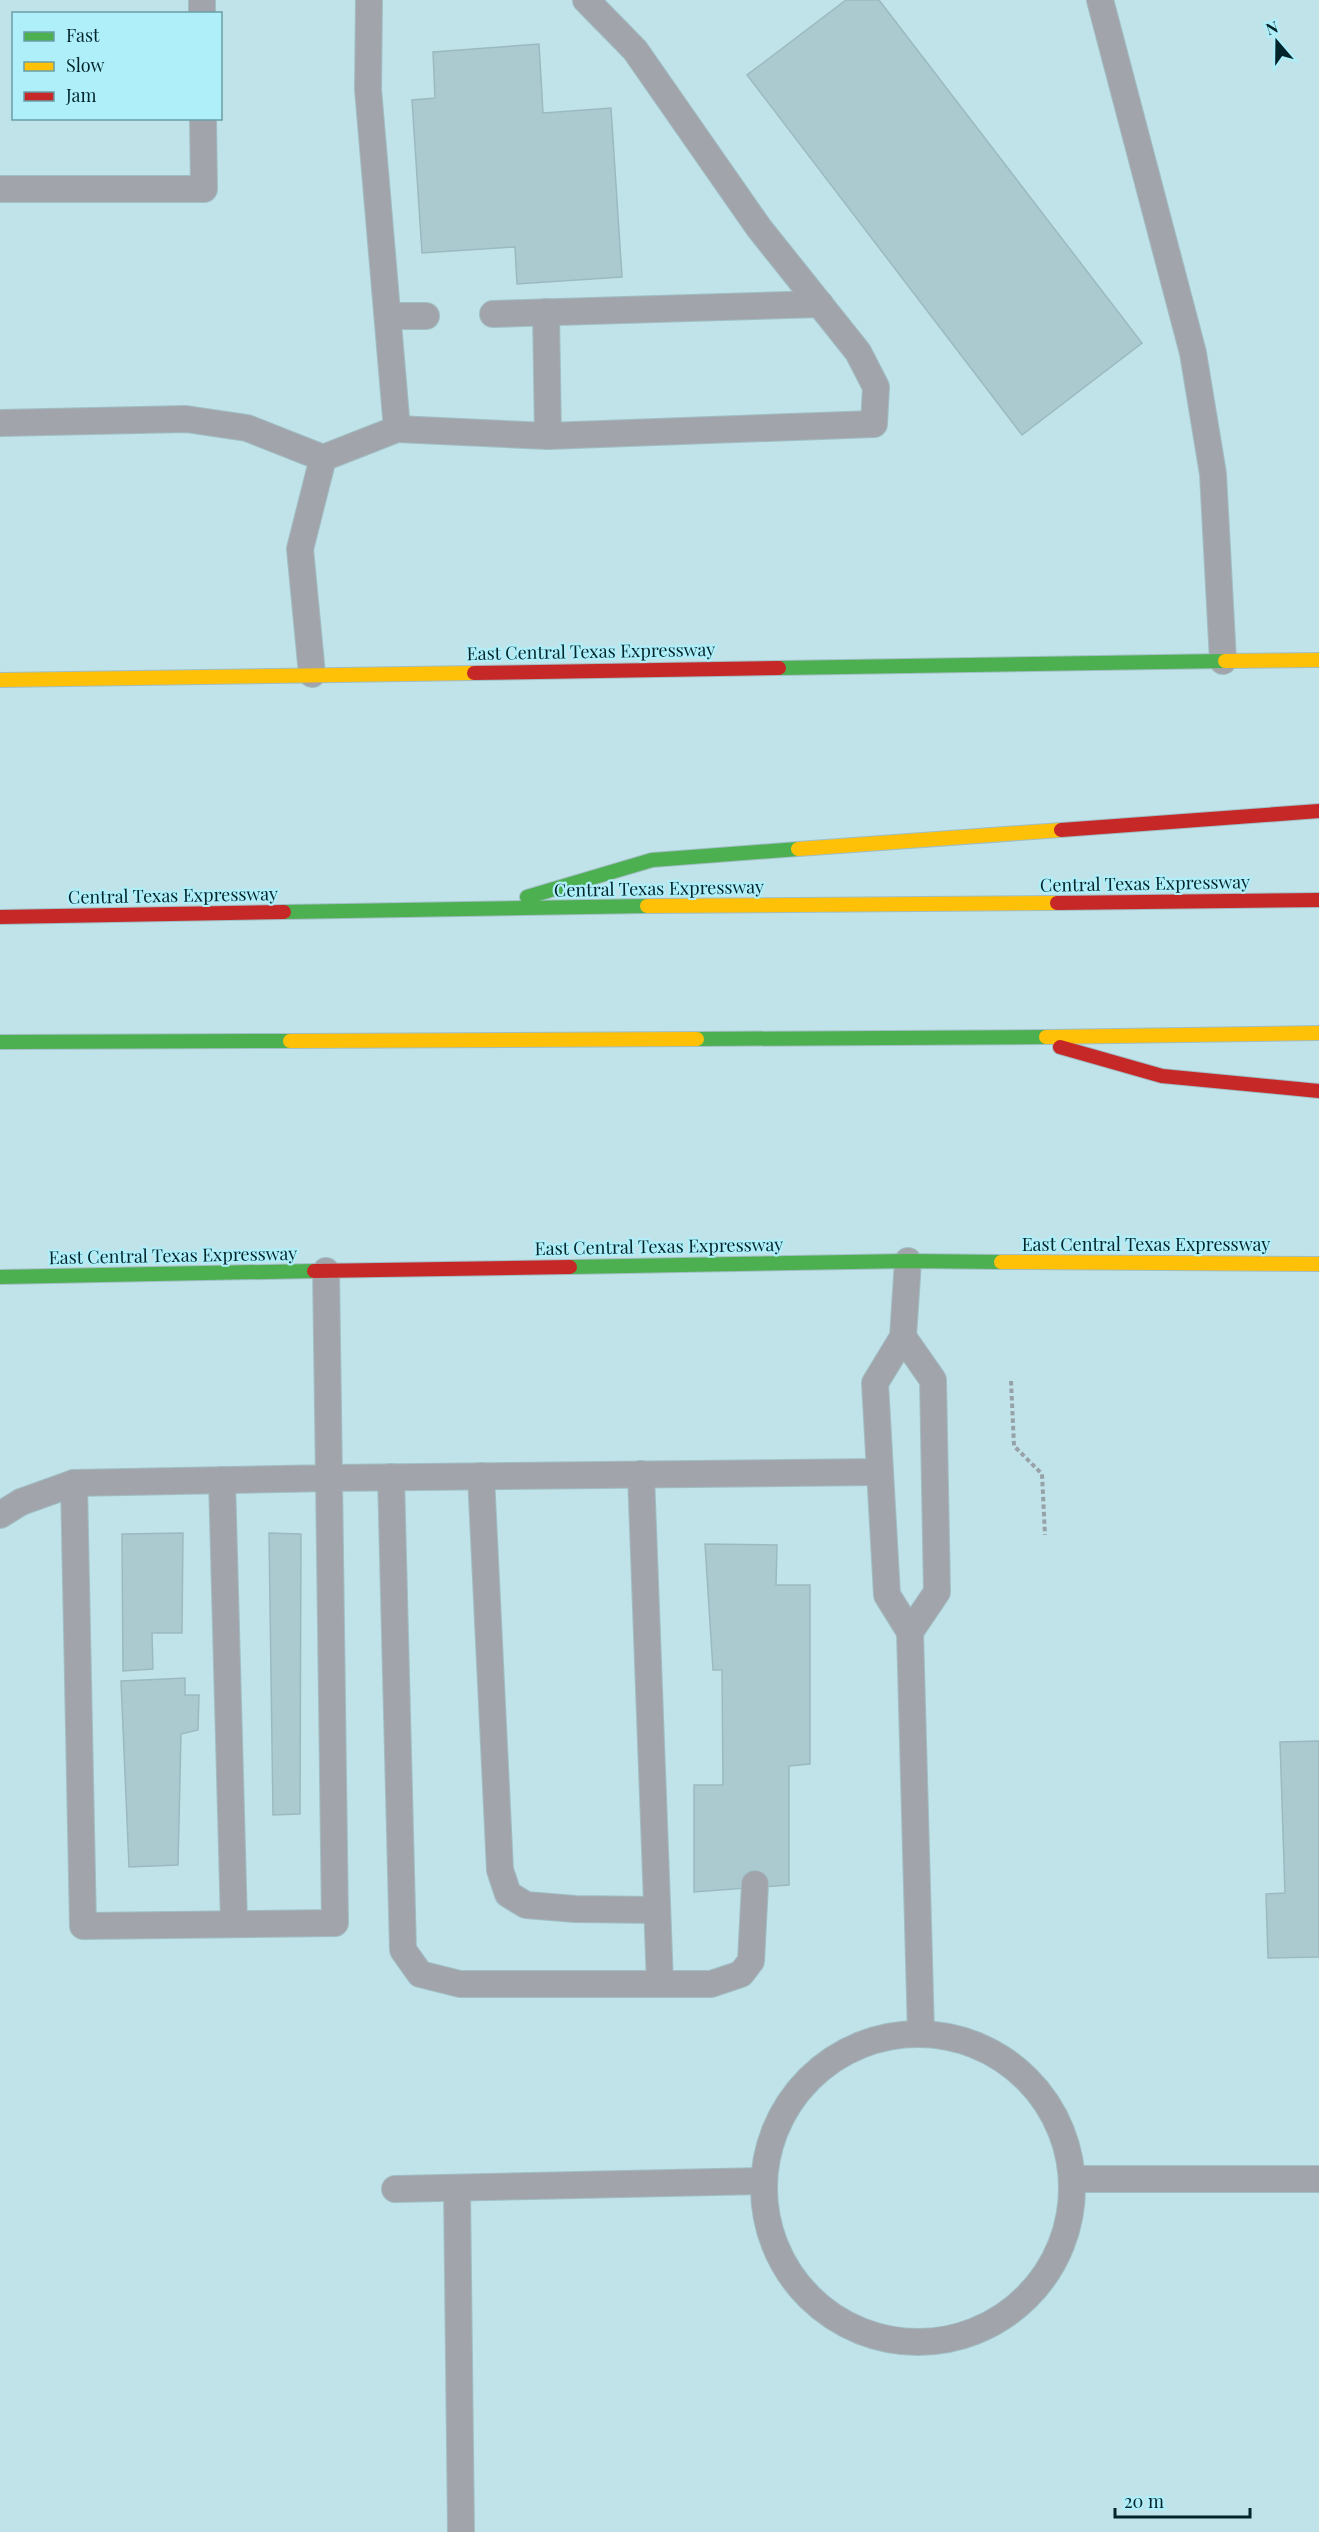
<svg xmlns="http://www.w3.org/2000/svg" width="1319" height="2532" font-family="'Playfair Display',serif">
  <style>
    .building { fill: #abcacf; stroke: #9bbac0; stroke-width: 1.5 }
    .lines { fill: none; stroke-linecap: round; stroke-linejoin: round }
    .lane-casing { stroke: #a1bec4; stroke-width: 28 }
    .fast-casing { stroke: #a1bec4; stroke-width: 16 }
    .slow-casing { stroke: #a1bec4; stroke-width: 16 }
    .jam-casing { stroke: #a1bec4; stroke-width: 16 }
    .path { stroke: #96a2a7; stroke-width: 4; stroke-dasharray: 4.5 3; stroke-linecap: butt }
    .lane { stroke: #a1a5ab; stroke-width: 26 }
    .fast { stroke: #4caf50; stroke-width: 14 }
    .slow { stroke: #ffc107; stroke-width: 14 }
    .jam { stroke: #c62828; stroke-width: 14 }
    .labels { text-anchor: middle; stroke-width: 4.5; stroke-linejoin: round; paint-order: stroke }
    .street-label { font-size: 18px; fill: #01252b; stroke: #afeffa }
  </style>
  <rect width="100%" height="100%" fill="#c0e3e9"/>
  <g class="building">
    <path d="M846,0H879L1142,343L1022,435L747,75Z"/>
    <path d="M539,44L543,113L611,108L622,277L517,284L515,247L422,253L412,100L435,98L433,52Z"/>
    <path d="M183,1533L182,1633H152L153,1669L123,1671L122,1534Z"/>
    <path d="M269,1533L301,1534L300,1814L273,1815Z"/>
    <path d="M705,1544L777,1545L776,1585H810V1764L789,1766V1885L694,1892V1785H723L722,1670H713Z"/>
    <path d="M185,1678V1695H199L198,1730L181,1734L178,1865L129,1867L121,1681Z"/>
    <path d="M1319,1741V1957L1268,1958L1266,1894L1285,1893L1280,1742Z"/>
  </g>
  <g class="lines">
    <defs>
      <g id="lane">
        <path d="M202,0V14"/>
        <path d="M1100,0L1193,353L1213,474L1223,661"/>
        <path d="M0,189H204L203,118"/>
        <path d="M546,312L548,436"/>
        <path d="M493,314L820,304"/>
        <path d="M388,316H426"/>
        <path d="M0,423L186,419L247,428L323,458"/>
        <path d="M397,429L548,436L874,424L876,387L858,352L759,228L635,50L586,0"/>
        <path d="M312,674L300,549L323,458L397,429L368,89L369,0"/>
        <path d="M903,1337L933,1380L937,1592L910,1632L887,1595L875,1383L903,1337L908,1261"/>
        <path d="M641,1474L660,1984"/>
        <path d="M481,1476L500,1870L508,1894L526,1905L575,1909L657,1910"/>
        <path d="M391,1477L403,1950L420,1974L460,1984H711L741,1974L751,1961L755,1884"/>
        <path d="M222,1480L234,1924"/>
        <path d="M74,1483L83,1926L335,1923L329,1478L880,1472"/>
        <path d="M0,1515L21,1502L74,1483L329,1478L326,1271"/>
        <path d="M910,1632L921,2033"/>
        <circle cx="918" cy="2188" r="154"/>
        <path d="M1073,2179H1319"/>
        <path d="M457,2188L461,2532"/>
        <path d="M395,2189L762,2181"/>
      </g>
      <g id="fast">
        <path d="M779,668L1225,661"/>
        <path d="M527,897L652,860L798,849"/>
        <path d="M284,912L647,906"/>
        <path d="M697,1039L1046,1037"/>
        <path d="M0,1042L290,1041"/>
        <path d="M570,1267L908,1261L1001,1262"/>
        <path d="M0,1277L314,1271"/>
      </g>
      <g id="slow">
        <path d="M1225,661L1319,660"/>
        <path d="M0,680L474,673"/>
        <path d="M798,849L1061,830"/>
        <path d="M647,906L1057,903"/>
        <path d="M1046,1037L1319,1033"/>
        <path d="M290,1041L697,1039"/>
        <path d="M1001,1262L1319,1264"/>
      </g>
      <g id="jam">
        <path d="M474,673L779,668"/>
        <path d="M1061,830L1319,811"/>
        <path d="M1057,903L1319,900"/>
        <path d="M0,917L284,912"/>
        <path d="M1060,1047L1162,1076L1319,1091"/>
        <path d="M314,1271L570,1267"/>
      </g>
    </defs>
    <use href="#lane" class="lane-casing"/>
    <use href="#fast" class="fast-casing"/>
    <use href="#slow" class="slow-casing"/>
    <use href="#jam" class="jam-casing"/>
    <path class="path" d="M1011,1381L1014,1446L1042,1474L1045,1535"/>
    <use href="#lane" class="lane"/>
    <use href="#fast" class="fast"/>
    <use href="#slow" class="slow"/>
    <use href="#jam" class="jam"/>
  </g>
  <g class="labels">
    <g class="street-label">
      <text transform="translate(591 652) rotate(-1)" y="6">East Central Texas Expressway</text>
      <text transform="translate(1145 884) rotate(-1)" y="6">Central Texas Expressway</text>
      <text transform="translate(659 889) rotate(-1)" y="6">Central Texas Expressway</text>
      <text transform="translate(173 896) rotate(-1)" y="6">Central Texas Expressway</text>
      <text x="1146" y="1251">East Central Texas Expressway</text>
      <text transform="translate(659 1247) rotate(-1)" y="6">East Central Texas Expressway</text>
      <text transform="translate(173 1256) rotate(-1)" y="6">East Central Texas Expressway</text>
    </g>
  </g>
  <rect x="12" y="12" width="210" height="108" fill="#afeffa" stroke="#699ea7" stroke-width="1.5"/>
  <rect x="24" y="32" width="30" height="9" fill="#4caf50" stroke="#699ea7" stroke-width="1.5"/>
  <text x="66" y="42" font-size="18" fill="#01252b">Fast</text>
  <rect x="24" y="62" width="30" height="9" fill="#ffc107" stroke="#699ea7" stroke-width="1.5"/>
  <text x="66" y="72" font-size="18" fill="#01252b">Slow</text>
  <rect x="24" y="92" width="30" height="9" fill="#c62828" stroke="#699ea7" stroke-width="1.5"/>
  <text x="66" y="102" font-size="18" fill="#01252b">Jam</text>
  <g transform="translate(1277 42) rotate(340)" stroke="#afeffa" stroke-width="4.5" paint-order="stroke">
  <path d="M0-4.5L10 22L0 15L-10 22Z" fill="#01252b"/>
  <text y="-9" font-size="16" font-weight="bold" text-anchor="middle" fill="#01252b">N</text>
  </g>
  <path d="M1115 2508v9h135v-9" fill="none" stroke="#01252b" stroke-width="3"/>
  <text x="1124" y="2508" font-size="18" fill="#01252b" stroke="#afeffa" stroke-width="4.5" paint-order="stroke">20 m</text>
</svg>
